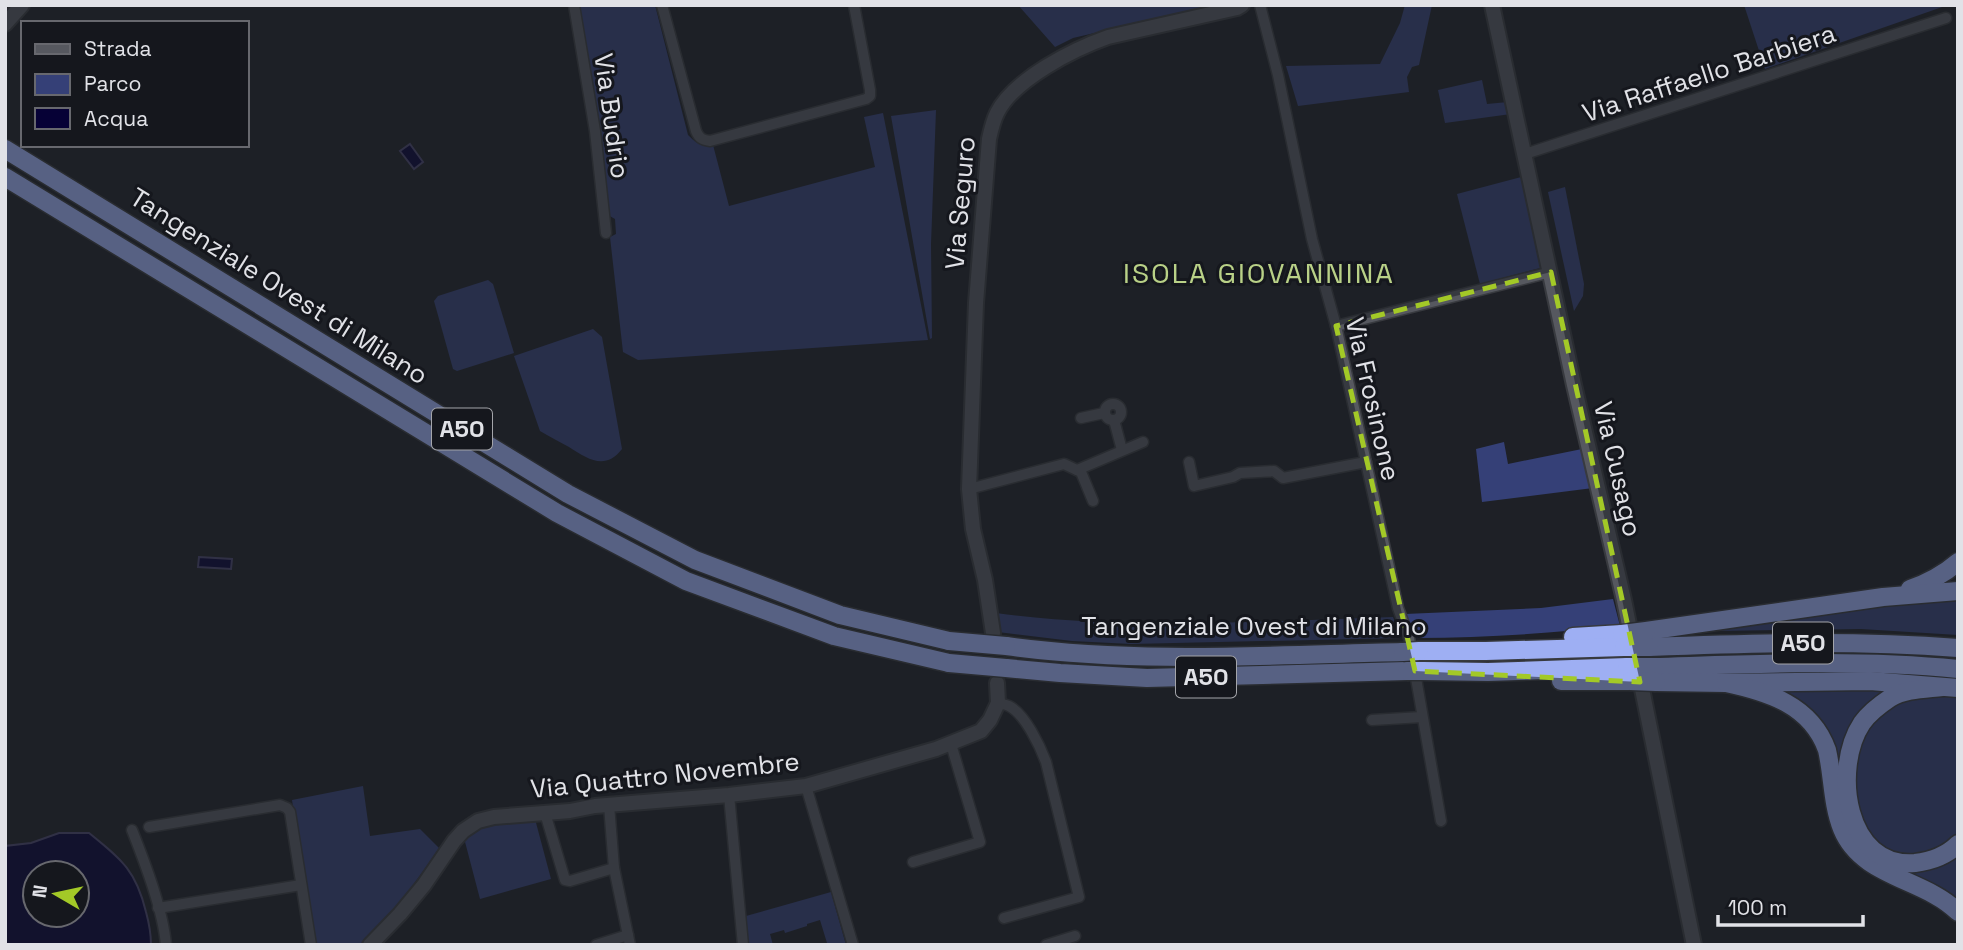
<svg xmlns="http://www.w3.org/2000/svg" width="1963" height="950" font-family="'Space Grotesk',sans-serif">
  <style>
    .green { fill: #354077 }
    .water { fill: #060136; stroke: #48446b; stroke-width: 2; fill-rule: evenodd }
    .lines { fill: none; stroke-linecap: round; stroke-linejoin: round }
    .street-casing { stroke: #383a3f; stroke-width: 13 }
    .secondary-casing { stroke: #383a3f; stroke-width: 18 }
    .highway-casing { stroke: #383a3f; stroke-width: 21 }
    .street { stroke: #56585f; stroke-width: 10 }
    .secondary { stroke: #56585f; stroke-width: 14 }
    .highway { stroke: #9eaff3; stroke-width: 18 }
    .highway-bridge-casing { stroke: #383a3f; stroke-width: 21; stroke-linecap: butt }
    .highway-bridge { stroke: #9eaff3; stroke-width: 18 }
    .marked { fill: none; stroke: #a3c927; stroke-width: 5; stroke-dasharray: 14 9; stroke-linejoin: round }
    .labels { text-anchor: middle; stroke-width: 6; stroke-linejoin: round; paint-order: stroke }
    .shield { fill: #15171d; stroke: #a4a5aa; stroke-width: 2 }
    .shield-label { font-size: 24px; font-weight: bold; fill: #e1e2e7 }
    .street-label { font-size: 26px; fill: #e1e2e7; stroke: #15171d }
    .neighbourhood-label { font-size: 28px; letter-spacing: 2px; fill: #b9d187; stroke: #15171d }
  </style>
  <rect width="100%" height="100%" fill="#1e2026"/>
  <g class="green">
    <path d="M579,5H655L688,135C696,143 701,147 713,145L729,206L875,167L864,117L883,113L928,340L638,360L623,352L610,237L616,234L615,219L608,215Z"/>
    <path d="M1018,5H1214L1073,38L1055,47Z"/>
    <path d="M1405,5H1432L1419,65L1412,67L1407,77L1409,92L1298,106L1286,66L1380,64L1400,23Z"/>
    <path d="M1744,5H1945V6L1765,69Z"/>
    <path d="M1482,80L1487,104L1508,102L1511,114L1445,123L1438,90Z"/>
    <path d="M936,110L931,244L932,338L930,339L891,116Z"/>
    <path d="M1525,176L1544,267L1480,284L1457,194Z"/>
    <path d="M1565,187L1584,284L1583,296L1574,311L1548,192Z"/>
    <path d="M488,280L493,284L514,353L457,371L453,369L434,301L438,296Z"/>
    <path d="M593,329L602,337L622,449C605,471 588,459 569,447C559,442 549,436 540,431L514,356Z"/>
    <path d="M1504,442L1508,464L1582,449L1593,488L1482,502L1476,449Z"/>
    <path d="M1958,597V635L1861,629L1716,631L1717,626Z"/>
    <path d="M1613,599L1620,626C1552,633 1485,638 1417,638L1405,614L1541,608Z"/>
    <path d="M996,613C1127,631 1261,621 1393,617L1401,638L1131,644L1072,641L998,632Z"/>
    <path d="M1787,686L1896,688C1884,695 1870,702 1861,713C1838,741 1835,800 1852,831C1874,870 1923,879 1958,853V907C1949,900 1941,894 1931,889C1906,875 1877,868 1857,846C1830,815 1845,768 1827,734C1818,715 1799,708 1785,694L1784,691Z"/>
    <path d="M1926,695L1958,697V838L1921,858L1884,851L1862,829L1851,779L1867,725L1887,706Z"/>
    <path d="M363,786L370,836L420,829L439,848C416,883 391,914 362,945H314L292,800Z"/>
    <path d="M535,819L551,879L480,899L464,838C483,820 510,822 535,819Z"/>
    <path d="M831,892L846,945H823L827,943L820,920L807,924V926L785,933L784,930L770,934L773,945H748L746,916Z"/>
  </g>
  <g class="water">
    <path d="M410,144L423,162L414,169L400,151Z"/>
    <path d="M199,557L232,559L231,569L198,567Z"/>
    <path d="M59,833H89C121,859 136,870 146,912C149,923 151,933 151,945H5V846L31,843ZM77,873V915H35V873Z"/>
  </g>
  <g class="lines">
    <defs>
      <g id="street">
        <path d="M574,5L595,131L606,233"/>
        <path d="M662,5L696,131C699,138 702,140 710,141L866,99L870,96V90L854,5"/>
        <path d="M1260,5L1278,75L1312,239L1336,326L1398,608L1409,638L1441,821"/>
        <path d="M1525,154L1946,18"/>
        <path d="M1336,326L1551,272"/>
        <circle cx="1113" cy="412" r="8"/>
        <path d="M1081,418L1104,413"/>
        <path d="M1114,420L1122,450"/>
        <path d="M1189,462L1194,486L1233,477L1240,473L1274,471L1283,478L1366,462"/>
        <path d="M1077,470L1143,442"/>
        <path d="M969,489L1064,464L1081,472L1093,501"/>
        <path d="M998,703C1001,704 1005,704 1009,706C1025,714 1040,746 1046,762L1079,897L1004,918"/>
        <path d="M1372,720L1422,717"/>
        <path d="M806,786L853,945"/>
        <path d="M729,795L743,945"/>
        <path d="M609,805L614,868L630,945"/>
        <path d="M545,813L565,880L570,881L614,868"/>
        <path d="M149,827L280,805L287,808L290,812L311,945"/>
        <path d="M132,830C145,863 163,910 166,945"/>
        <path d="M913,862L980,842L951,744"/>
        <path d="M158,908L301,885"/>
        <path d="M596,945L628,935"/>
        <path d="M1046,945L1075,936"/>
      </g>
      <g id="secondary">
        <path d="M1492,5L1574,385L1624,600L1694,945"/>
        <path d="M5,24L22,5"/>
        <path d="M993,633L985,580L973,529L969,489L976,303L989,139C991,130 993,121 997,113C1014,79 1074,49 1108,37L1237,8L1242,5"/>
        <path d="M370,945L400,914L424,885L454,841L463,831L478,821L494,817L570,811L595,806L729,795L806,786L936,749L981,731L990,720L998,703L997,683"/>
      </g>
      <g id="highway">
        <path d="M5,149L568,494L695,560L840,615L949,641"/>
        <path d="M5,177L557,513L686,581L834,636L949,663"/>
        <path d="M1910,589C1927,583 1944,574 1958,562"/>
        <path d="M1646,631L1883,597L1958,591"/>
        <path d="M1573,637L1622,634"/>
        <path d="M1006,646C1138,664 1271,655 1403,652"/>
        <path d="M1649,647C1752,643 1855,640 1958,648"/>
        <path d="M1419,651H1486L1624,647"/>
        <path d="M1654,667C1755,664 1856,659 1958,669"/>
        <path d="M1006,668L1060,673L1147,678L1407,671"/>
        <path d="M1423,671L1488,672L1627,667"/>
        <path d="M1561,681H1630"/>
        <path d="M1656,682L1726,683L1870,681L1958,688"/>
        <path d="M1726,683C1768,692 1811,705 1827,750C1833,776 1832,804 1842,829C1862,878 1924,878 1958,912"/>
        <path d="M1942,687C1925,689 1905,689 1890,698C1881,704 1869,713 1862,723C1832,768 1845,869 1915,863C1931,861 1946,856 1958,844"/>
      </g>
    </defs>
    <use href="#street" class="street-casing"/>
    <use href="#secondary" class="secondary-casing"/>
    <use href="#highway" class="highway-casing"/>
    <use href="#street" class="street"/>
    <use href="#secondary" class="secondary"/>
    <use href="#highway" class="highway"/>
    <defs>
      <g id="highway-bridge">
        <path d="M1622,634L1646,631"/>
        <path d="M949,641L1006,646"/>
        <path d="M1624,647H1649"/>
        <path d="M1403,652L1419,651"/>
        <path d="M949,663L1006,668"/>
        <path d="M1627,667H1654"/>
        <path d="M1407,671H1423"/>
        <path d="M1630,681L1656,682"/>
      </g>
    </defs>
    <use href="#highway-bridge" class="highway-bridge-casing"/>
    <use href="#highway-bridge" class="highway-bridge"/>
  </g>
  <path d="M0 0H1963V950H0ZM1551,272L1640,682L1415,671L1336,326Z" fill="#1e2026" fill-opacity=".55" fill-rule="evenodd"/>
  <path class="marked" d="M1551,272L1640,682L1415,671L1336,326Z"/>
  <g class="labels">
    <g class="shield">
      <rect x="432" y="408.5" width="60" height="41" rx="5"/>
      <rect x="1773" y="622.5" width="60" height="41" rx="5"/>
      <rect x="1176" y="656.5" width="60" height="41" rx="5"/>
    </g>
    <g class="shield-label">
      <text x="462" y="437">A50</text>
      <text x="1803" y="651">A50</text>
      <text x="1206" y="685">A50</text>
    </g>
    <g class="street-label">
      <text transform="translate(1709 73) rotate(-18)" y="9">Via Raffaello Barbiera</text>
      <text transform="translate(612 116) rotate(82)" y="9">Via Budrio</text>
      <text transform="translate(960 203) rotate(-85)" y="9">Via Seguro</text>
      <text transform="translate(279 286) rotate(32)" y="9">Tangenziale Ovest di Milano</text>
      <text transform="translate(1373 399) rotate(77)" y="9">Via Frosinone</text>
      <text transform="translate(1618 469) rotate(77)" y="9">Via Cusago</text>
      <text x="1254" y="635">Tangenziale Ovest di Milano</text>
      <text transform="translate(665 775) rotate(-6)" y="9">Via Quattro Novembre</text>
    </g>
    <g class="neighbourhood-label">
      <text x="1259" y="283">ISOLA GIOVANNINA</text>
    </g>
  </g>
  <rect width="1963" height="950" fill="none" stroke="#e1e2e7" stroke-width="14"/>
  <rect x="21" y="21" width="228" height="126" fill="#15171d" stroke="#67686e" stroke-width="2"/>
  <rect x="35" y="44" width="35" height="10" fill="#56585f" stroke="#67686e" stroke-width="2"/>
  <text x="84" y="56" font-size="21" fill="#e1e2e7">Strada</text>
  <rect x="35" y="74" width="35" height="21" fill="#354077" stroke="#67686e" stroke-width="2"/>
  <text x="84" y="91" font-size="21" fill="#e1e2e7">Parco</text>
  <rect x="35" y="108" width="35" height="21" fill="#060136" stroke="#67686e" stroke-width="2"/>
  <text x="84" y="126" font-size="21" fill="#e1e2e7">Acqua</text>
  <g transform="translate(56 894) rotate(279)"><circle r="33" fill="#15171d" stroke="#67686e" stroke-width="2"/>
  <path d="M0-5L12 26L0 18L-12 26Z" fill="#a3c927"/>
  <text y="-10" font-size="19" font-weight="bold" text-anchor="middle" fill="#e1e2e7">N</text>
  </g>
  <path d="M1718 915v10h145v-10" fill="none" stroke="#e1e2e7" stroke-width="3.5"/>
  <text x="1728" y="915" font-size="21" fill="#e1e2e7" stroke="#15171d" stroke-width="5" paint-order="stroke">100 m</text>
</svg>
